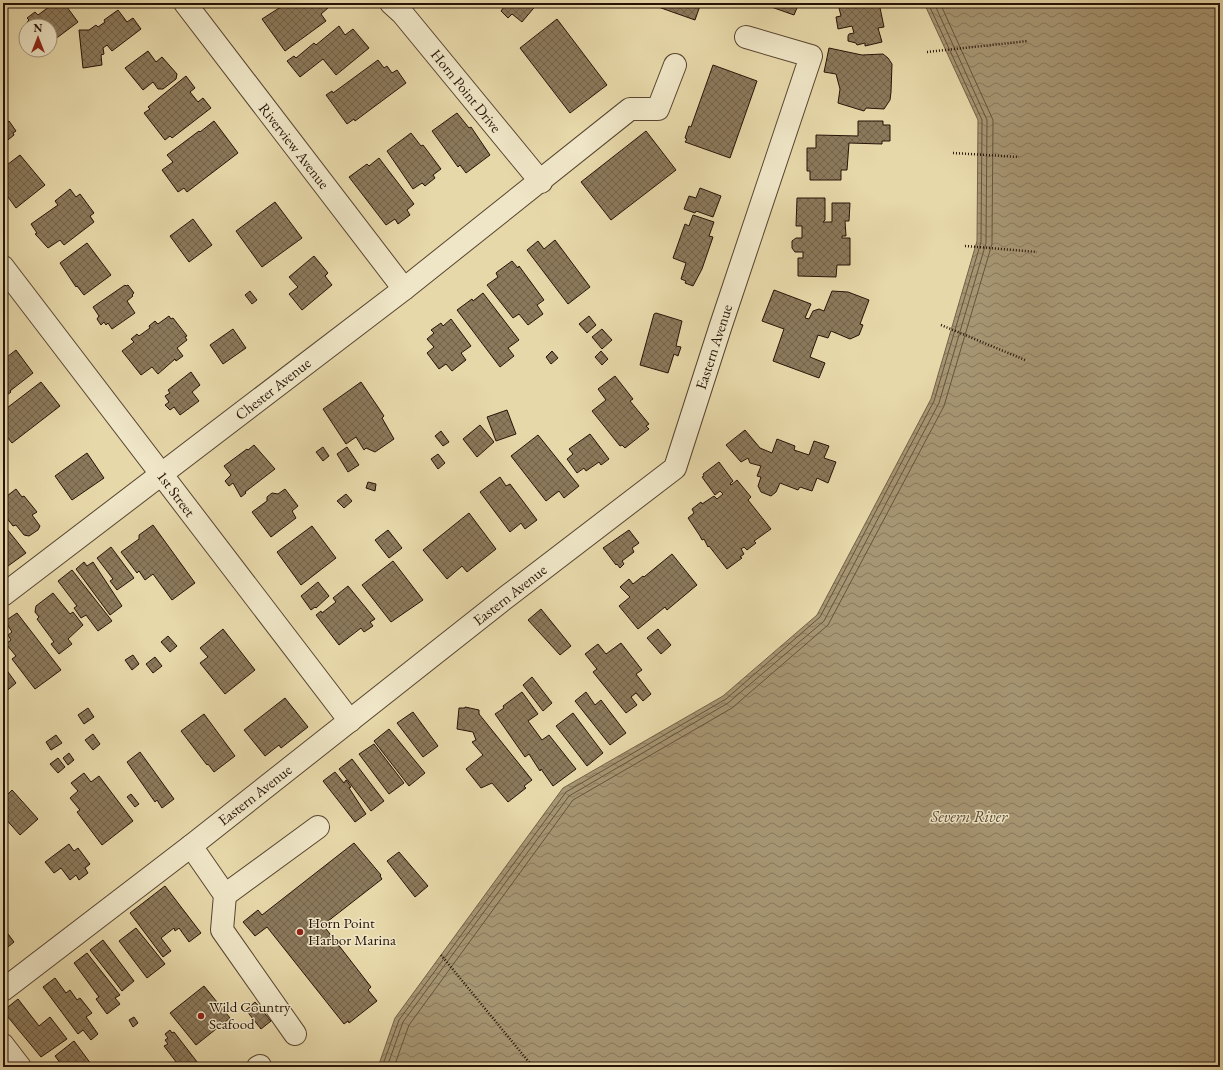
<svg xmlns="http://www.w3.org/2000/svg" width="1223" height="1070" font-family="'EB Garamond',serif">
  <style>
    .water { fill: url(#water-waves); stroke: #736147 }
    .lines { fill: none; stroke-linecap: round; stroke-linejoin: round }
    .shore { stroke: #66543c; stroke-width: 1 }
    .building { fill: url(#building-cross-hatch); stroke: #271307 }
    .minor-casing { stroke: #574430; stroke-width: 24 }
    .path { stroke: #271307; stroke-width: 2.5; stroke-dasharray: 1 2; stroke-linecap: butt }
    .minor { stroke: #efe6c7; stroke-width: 22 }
    .poi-dot { fill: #8f2418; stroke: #efe6c7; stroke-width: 1.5 }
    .labels { text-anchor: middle; stroke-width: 3; stroke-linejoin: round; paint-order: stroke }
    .street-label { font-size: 15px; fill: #271307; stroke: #efe6c7 }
    .poi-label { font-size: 15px; fill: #271307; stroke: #efe6c7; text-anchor: start }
    .water-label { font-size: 16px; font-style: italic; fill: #5a4732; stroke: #efe6c7 }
  </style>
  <defs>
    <pattern id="water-waves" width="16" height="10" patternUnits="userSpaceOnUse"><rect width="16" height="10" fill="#a69572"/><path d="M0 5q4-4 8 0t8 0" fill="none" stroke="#87785c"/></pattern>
    <pattern id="building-cross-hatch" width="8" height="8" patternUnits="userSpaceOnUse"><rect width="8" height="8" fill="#8b795b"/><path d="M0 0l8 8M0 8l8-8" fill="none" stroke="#726249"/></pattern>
  </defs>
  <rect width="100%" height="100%" fill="#e7d8a9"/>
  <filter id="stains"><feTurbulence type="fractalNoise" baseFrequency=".005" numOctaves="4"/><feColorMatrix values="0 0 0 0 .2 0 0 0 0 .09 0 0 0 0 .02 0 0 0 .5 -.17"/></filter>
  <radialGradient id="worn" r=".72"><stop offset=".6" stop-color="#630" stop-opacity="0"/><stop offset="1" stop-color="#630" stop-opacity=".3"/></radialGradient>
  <path class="water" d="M924,3H1220V1067H378L395,1018L563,788L723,696L817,615L931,399L977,241L978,120Z"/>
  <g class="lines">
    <g class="shore">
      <path d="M382,1067L399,1020L566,792L726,699L820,617L934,401L981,242L982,120L928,3"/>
      <path d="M387,1067L403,1022L569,796L728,703L824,621L939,403L986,243L987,120L934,3"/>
      <path d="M394,1067L409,1025L573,800L732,708L828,625L944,406L992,244L993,120L940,3"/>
    </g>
  </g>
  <g class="building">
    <path d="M54,3H64L78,22L50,43V26H30L27,22L29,20L27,18L35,12L38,15Z"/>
    <path d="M287,3H324L328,8L321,14L326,21L285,51L262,19Z"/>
    <path d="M498,3H538L522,22L512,14L508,18L501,11L504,7Z"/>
    <path d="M647,3H701L695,20Z"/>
    <path d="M760,3H799L794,15Z"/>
    <path d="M842,3H879L884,27L878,28L882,42L865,46V43L857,45L856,43L848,41V36L849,34L854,33L852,26L838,29L836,17L841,16L838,4Z"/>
    <path d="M118,10L127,22L133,18L141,29L112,51L107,45L103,48L104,54L101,55L102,65L83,68L79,30H89L96,25L98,27L105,22L104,20Z"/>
    <path d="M557,19L607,85L570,113L520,48Z"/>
    <path d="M339,26L345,35L353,29L369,48L336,75L323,59L300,77L287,61L294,56L296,58L314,43L316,45Z"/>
    <path d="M829,48L862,55L883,54L888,58L892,64L891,92L890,100L884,109L866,108L864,111L838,103L840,89L836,74L824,72Z"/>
    <path d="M148,51L156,62L162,57L177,74L176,79L163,89H158L153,82L143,90L125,68Z"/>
    <path d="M378,60L384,68L387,66L392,73L397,70L406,83L355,121L354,119L347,124L326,95L332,91L333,93Z"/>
    <path d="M713,65L757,81L730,158L685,142L687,139L685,138L689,126L691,127Z"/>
    <path d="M186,76L195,88L190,92L198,102L203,98L211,108L172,138L170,136L165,140L144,113L150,109L148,107Z"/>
    <path d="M457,113L469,128L471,127L490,155L466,173L460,165L458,167L432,131Z"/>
    <path d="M3,119L6,123L9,121L16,131L13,133L14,135L3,144Z"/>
    <path d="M214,121L238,153L187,192L184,188L178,192L162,170L173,162L167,155L199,131L200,132Z"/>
    <path d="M858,121H883V125H890V141H882V144L849,143L847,170H841V180H810V171H807V148H816V135L858,136Z"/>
    <path d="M646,131L676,170L611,220L581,182Z"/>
    <path d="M411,133L421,146L423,145L441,169L433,175L435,178L425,186L422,183L413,189L387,151Z"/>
    <path d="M20,155L45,185L16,208L3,190V168Z"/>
    <path d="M379,158L414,204L407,210L410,215L398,224L395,219L386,225L349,177L367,164L369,166Z"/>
    <path d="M700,188L721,196L713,217L696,211L695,213L684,209L689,196L696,198Z"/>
    <path d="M70,189L76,197L80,194L94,213L90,216L94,222L64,245L60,240L48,248L37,236L35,234L37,233L31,224L58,205L55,201Z"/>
    <path d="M797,198H825V220L823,222H832V203H850L849,221H845L846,236H842V238H850V265H837L836,277L798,276V258H803V252H795L792,248V241L796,238H802V226H796Z"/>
    <path d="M275,202L302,238L262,267L236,231Z"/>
    <path d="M693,215L714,222L709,236L713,237L702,269L693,286L685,283L686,281L681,279L686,263L673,258L685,224L689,226Z"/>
    <path d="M193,219L212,245L189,262L170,236Z"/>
    <path d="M555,240L590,287L568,304L527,250L538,241L544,249Z"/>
    <path d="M87,243L111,275L84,295L77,286L76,287L60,263Z"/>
    <path d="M314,256L328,273L325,276L332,285L302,310L289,294L298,287L289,277Z"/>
    <path d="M512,261L518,268L519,266L544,300L537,305L543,314L528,325L519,314L513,318L487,285L498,277L496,273L497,272Z"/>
    <path d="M125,285L126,286L128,285L134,293L132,295L133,296L127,301L135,313L112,329L108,323L106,325L104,322L101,325L97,319L99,316L93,307Z"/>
    <path d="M774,290L811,304L805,318L809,319L813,311L819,309L824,311L832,291L848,292L869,300L860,324L863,325L859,335L850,339L831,331L828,338L818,335L810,357L825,363L819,378L773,361L784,329L762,321Z"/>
    <path d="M250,291L257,300L252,304L245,295Z"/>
    <path d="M483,293L519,340L508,348L514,356L500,367L457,310L472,299L473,301Z"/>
    <path d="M656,313L682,321L676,346L681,347L678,356L674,354L668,373L640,365L654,314Z"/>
    <path d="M169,316L171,319L173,318L187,336L185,337L187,340L177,348L183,356L176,361L175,359L158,374L152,367L141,375L122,351L134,342L131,339L137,334L139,336L150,328L149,326L155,321L158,324Z"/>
    <path d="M589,316L596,325L587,333L579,324Z"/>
    <path d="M451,319L471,346L461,353L466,360L452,371L446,364L439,369L427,353L434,347L427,339L434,333L431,330L441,323L443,326Z"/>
    <path d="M233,329L246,348L223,364L210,345Z"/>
    <path d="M602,329L612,340L602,349L592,337Z"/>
    <path d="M16,350L33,373L10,391L11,392L3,398V360Z"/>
    <path d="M552,351L558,358L551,364L546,357Z"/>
    <path d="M601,351L608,359L602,365L595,357Z"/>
    <path d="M191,372L200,385L192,392L199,401L180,415L174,407L170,410L165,405L169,402L165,396L170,393L168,390Z"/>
    <path d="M615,376L633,399L630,401L649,424L646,426L649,429L625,448L622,445L620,446L592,411L606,400L598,389Z"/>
    <path d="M41,382L60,406L12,443L3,432V411Z"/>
    <path d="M361,382L384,416L382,418L394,439L375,452L366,448L364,450L356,437L346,444L323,409Z"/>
    <path d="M507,410L516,434L496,441L487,417Z"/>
    <path d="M480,425L494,442L477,457L463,439Z"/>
    <path d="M745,430L760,448L772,453L777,439L795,446L794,450L809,455L814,441L829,446L824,458L836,462L828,483L817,478L812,491L800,487L798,490L780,483L776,492L771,496L761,492L758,486L761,477L757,476L761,466L750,463L748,458L741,462L726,445Z"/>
    <path d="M441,431L449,442L443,446L435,436Z"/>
    <path d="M590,434L609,459L601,465L599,462L586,471L584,468L577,473L567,459L573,454L569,449Z"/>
    <path d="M538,435L579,486L564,498L559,491L546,501L511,456Z"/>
    <path d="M254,445L275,469L245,492L246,493L241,497L233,483L229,486L225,481L231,475L224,466L247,449L248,450Z"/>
    <path d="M323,447L329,456L323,461L316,452Z"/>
    <path d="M347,447L359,465L348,472L337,454Z"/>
    <path d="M87,453L104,478L72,500L55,476Z"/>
    <path d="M438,454L445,463L438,469L431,459Z"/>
    <path d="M719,462L733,481L730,484L731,485L737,480L751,497L748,500L771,529L754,541L756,543L747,550L744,547L741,549L744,554L740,557L742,558L727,569L709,546L708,547L704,539L702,540L700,536L688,518L694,513L692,509L701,502L702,504L714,496L717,499L723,494L720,491L715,495L702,477L704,476L703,474Z"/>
    <path d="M500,477L506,486L510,484L537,520L525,529L521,523L510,532L480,492Z"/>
    <path d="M368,482L376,484L375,491L366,488Z"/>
    <path d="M16,489L22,497L24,496L37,512L32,515L40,526L38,530L29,536L24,535L16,525L13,526L3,513V499Z"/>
    <path d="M285,489L298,506L292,511L296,518L271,537L252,512L267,501V497L272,493L278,494Z"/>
    <path d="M346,494L352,501L344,508L337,501Z"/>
    <path d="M469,513L496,549L467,572L462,566L447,579L423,550Z"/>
    <path d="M3,524L26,553L8,566L3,559Z"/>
    <path d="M153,525L195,583L172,600L153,574L145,580L139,571L137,573L121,552L139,539V535Z"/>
    <path d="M312,526L336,558L301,585L277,552Z"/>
    <path d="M388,530L402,548L389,558L375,540Z"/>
    <path d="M629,530L639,543L632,548L634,552L622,561L624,564L620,568L617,564L616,565L603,548Z"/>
    <path d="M111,547L134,578L117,590L110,581L113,579L97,558Z"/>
    <path d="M672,554L697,585L667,610L665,607L638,629L619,606L630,597L620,587L629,579L633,584L643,576L644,577Z"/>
    <path d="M393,561L423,600L391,622L362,585Z"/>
    <path d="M84,562L87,566L93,562L122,606L110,615L76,569Z"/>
    <path d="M72,570L112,621L98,631L86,615L81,618L74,608L77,606L58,581Z"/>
    <path d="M318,582L329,596L316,608L315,607L311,610L301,596Z"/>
    <path d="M348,586L375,619L370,622L373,626L364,632L361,628L339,645L316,615L321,611L322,613L336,602L333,598Z"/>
    <path d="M53,593L70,614L73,612L83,625L68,639L72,644L59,654L51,644L54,642L37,619L39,617L35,612L36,606Z"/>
    <path d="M541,609L571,646L560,655L528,620Z"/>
    <path d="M17,613L61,670L35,689L12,659L16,656L6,644L11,640L8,635L12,632L5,621Z"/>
    <path d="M223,629L255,670L225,694L200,663L208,657L200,648Z"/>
    <path d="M658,629L671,645L661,654L647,638Z"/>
    <path d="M168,636L177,646L170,652L161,642Z"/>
    <path d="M621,643L642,670L636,674L651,694L643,701L636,693L631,697L637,705L626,713L593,672L597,669L585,654L598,644L606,654Z"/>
    <path d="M133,655L139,664L132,670L125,660Z"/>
    <path d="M155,657L162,666L153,673L146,664Z"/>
    <path d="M3,665L16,683L3,694Z"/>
    <path d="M532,677L552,703L543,711L523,685Z"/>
    <path d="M522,692L538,714L528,721L542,740L549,735L576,769L553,786L541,769L540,771L529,754L525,757L495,714L504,708L503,706Z"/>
    <path d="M586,692L595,705L601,700L626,733L610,745L575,701Z"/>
    <path d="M285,698L308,727L281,748L279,745L265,756L244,730Z"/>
    <path d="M465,707L479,710V714L532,780L524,786L526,788L508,802L492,783L481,788L466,769L483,755L472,742L476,740L473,732L457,729L459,708H465Z"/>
    <path d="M88,708L94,717L84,724L78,715Z"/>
    <path d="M413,712L438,746L423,757L397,723Z"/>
    <path d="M573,713L603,753L587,766L556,726Z"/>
    <path d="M204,714L235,756L214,772L208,764L207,765L181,731Z"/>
    <path d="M389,729L425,773L409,786L374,741Z"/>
    <path d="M93,734L100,744L93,750L85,740Z"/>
    <path d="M56,735L62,743L51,750L46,742Z"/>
    <path d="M374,744L404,783L389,794L359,754Z"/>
    <path d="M140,752L174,799L162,808L157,800L155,802L127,762Z"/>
    <path d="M69,753L74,760L68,765L63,758Z"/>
    <path d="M58,758L65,767L58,773L50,764Z"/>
    <path d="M352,759L384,801L371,811L339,769Z"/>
    <path d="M335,772L344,783L346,780L351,787L349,788L366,814L355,822L323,781Z"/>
    <path d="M84,773L91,782L99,776L133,821L102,845L77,812L80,810L70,798L78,791L71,783Z"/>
    <path d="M12,790L38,819L20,835L3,816V799Z"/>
    <path d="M131,794L139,804L135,807L127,797Z"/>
    <path d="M354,843L381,875L380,876L382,879L323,925L371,987L368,990L377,1001L349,1023L348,1021L344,1024L267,927L255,936L243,922L258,910L262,915Z"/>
    <path d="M69,844L74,851L78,848L90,864L85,868L88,873L79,880L76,875L70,880L61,868L54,873L45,862Z"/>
    <path d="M399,852L428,886L415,897L387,861Z"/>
    <path d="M165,886L201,933L189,942L179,928L175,931L174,928L161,938L171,951L163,957L130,913Z"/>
    <path d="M136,928L165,964L147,978L119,941Z"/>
    <path d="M5,930L14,942L3,951V931Z"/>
    <path d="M103,940L134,981L122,991L90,950Z"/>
    <path d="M87,953L120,995L115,998L120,1004L107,1014L96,999L99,997L74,963Z"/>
    <path d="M55,978L66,993L70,990L77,1000L80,998L92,1013L86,1017L98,1034L91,1040L83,1030L78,1034L43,987Z"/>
    <path d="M204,986L230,1018L196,1045L170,1013Z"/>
    <path d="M18,999L39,1026L50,1017L67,1039L41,1057L3,1011Z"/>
    <path d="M255,1002L271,1021L261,1029L246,1010Z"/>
    <path d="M134,1017L138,1023L133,1027L129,1020Z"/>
    <path d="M170,1030L172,1033L174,1032L201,1067H180L164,1046L168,1044L165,1040L168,1038L165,1034Z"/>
    <path d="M74,1041L91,1064L87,1067H63L55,1056Z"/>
  </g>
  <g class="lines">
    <defs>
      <g id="minor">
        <path d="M185,3L404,289"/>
        <path d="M391,3L402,13L541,182"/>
        <path d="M3,267L350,721"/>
        <path d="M3,595L404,289L630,109H658L675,65"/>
        <path d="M191,846L225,895L222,930L295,1034"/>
        <path d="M225,895L318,827"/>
        <path d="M3,990L191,846L509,595L675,468L721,325L811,56L746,37"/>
        <path d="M3,1045L20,1067"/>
        <path d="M258,1067L260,1066"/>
      </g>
    </defs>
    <use href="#minor" class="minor-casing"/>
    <g class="path">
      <path d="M927,52L1028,41"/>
      <path d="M953,153L1019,157"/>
      <path d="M965,246L1037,252"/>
      <path d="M941,325L1025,360"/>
      <path d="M441,955L533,1067"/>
    </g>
    <use href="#minor" class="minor"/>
  </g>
  <g class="poi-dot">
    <circle cx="300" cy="932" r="4"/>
    <circle cx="201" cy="1016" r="4"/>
  </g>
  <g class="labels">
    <g class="street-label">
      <text transform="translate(466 91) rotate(51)" y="5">Horn Point Drive</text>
      <text transform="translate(294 146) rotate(52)" y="5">Riverview Avenue</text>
      <text transform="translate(714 347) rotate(-72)" y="5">Eastern Avenue</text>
      <text transform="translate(273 389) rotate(-38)" y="5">Chester Avenue</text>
      <text transform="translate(176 494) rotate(53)" y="5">1st Street</text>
      <text transform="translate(510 595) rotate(-38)" y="5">Eastern Avenue</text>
      <text transform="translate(255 795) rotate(-38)" y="5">Eastern Avenue</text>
    </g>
    <g class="poi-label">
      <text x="308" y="928">Horn Point<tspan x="308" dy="17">Harbor Marina</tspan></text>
      <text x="209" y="1012">Wild Country<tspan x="209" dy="17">Seafood</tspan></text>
    </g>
    <g class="water-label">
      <text x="969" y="822">Severn River</text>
    </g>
  </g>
  <rect width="1223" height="1070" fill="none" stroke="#e7d8a9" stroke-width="16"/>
  <rect x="4" y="4" width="1215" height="1062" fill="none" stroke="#271307" stroke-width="2"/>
  <rect x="8" y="8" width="1207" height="1054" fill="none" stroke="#271307"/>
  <g transform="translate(38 38)"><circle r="19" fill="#efe6c7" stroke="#9f927a"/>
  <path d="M0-3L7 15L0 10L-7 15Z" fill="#8f2418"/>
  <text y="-6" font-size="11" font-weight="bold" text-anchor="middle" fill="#271307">N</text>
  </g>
  <rect width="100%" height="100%" filter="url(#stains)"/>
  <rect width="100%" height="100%" fill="url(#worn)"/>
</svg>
